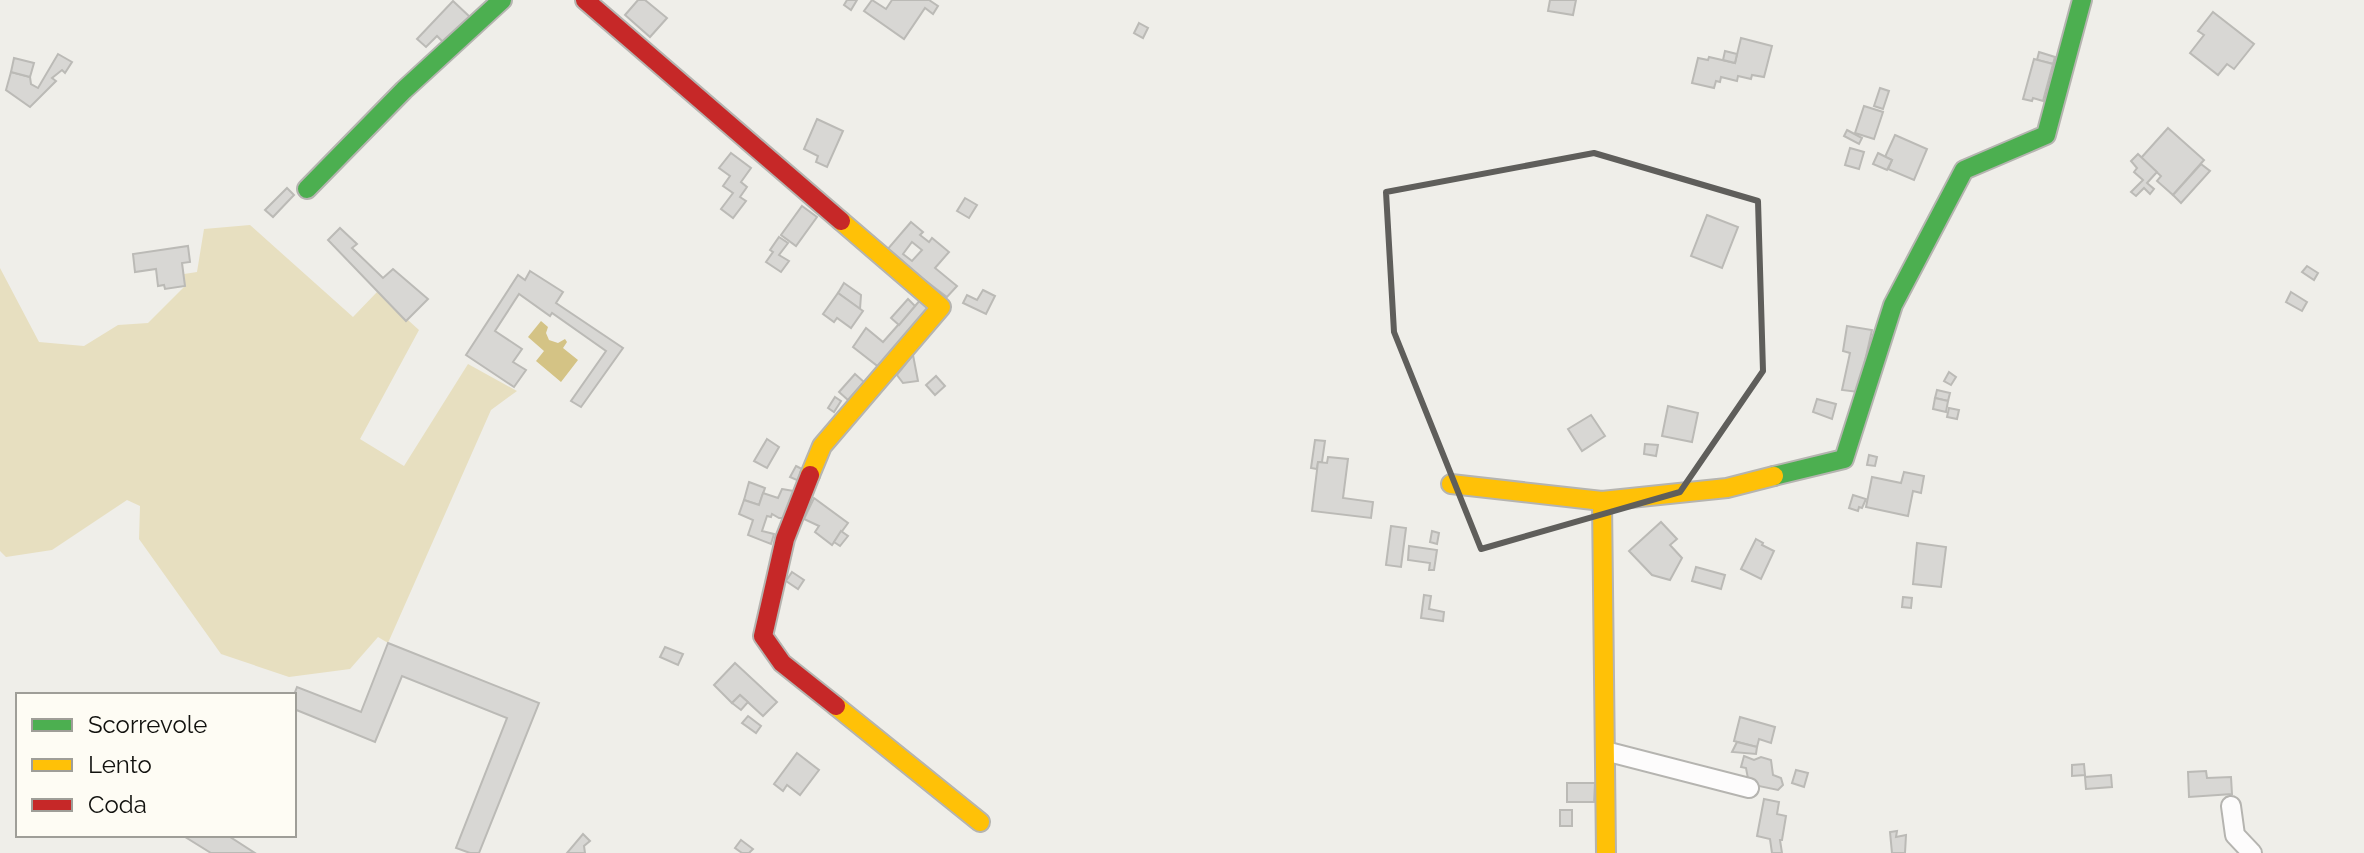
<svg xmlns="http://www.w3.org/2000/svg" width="2364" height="853" font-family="Raleway,sans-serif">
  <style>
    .green { fill: #e7dfc0 }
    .water { fill: #d4c385 }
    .building { fill: #d8d7d4; stroke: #bbbab6; stroke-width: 2; fill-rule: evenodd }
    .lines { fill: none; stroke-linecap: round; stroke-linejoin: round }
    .street-casing { stroke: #b5b4b0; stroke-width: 22 }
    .fast-casing { stroke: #b5b4b0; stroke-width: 22 }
    .slow-casing { stroke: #b5b4b0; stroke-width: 22 }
    .jam-casing { stroke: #b5b4b0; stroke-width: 22 }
    .street { stroke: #fdfcfc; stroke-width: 18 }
    .fast { stroke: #4caf50; stroke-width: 18 }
    .slow { stroke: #ffc107; stroke-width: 18 }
    .jam { stroke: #c62828; stroke-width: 18 }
    .marked { fill: none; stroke: #5f5e5b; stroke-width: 6; stroke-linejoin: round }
  </style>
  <rect width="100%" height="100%" fill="#efeee9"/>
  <path class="green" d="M250,225L353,317L377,292L419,330L360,439L404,466L468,364L517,391L491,410L388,643L378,637L350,669L289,677L221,654L139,539L140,506L127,500L52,550L6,557L0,551V268L39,342L84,346L118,325L148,323L185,286L184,274L197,272L204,229Z"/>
  <path class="water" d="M541,321L548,327L546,333L549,340L558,343L565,339L567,342L563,348L578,360L561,382L536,361L544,351L528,337Z"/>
  <g class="building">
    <path d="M638,0H645L667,18L650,37L625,15Z"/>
    <path d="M847,0H857L851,10L844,5Z"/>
    <path d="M872,0L886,9L892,0H929L938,6L933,14L925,8L904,39L864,11Z"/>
    <path d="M1550,0H1576L1573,15L1548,11Z"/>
    <path d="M453,1L470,17L444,43L437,36L426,47L417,39Z"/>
    <path d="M2213,12L2254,44L2234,69L2227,64L2218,75L2190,53L2204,35L2198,31Z"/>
    <path d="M1139,23L1148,28L1143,38L1134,33Z"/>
    <path d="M1741,38L1772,46L1764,77L1752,75L1751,79L1738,76L1737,81L1721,77L1720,82L1716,81L1714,88L1692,83L1698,58L1708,60L1709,57L1735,63Z"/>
    <path d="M1725,51L1737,54L1735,63L1723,60Z"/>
    <path d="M2039,52L2055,57L2053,64L2037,60Z"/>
    <path d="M58,54L72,62L65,73L62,70L52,78L56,81L30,107L6,90L11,72L30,77L31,84L38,88Z"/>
    <path d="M14,58L34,63L30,77L11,72Z"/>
    <path d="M2034,59L2053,64L2043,101L2033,98L2032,101L2023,99Z"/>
    <path d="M1880,88L1889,91L1883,109L1874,106Z"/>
    <path d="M1864,106L1883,112L1874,139L1855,133Z"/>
    <path d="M817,119L843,131L827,167L816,162L818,156L804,149Z"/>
    <path d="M2168,128L2204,160L2173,195L2157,181L2161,176L2141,158Z"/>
    <path d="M1847,130L1862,138L1859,144L1844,136Z"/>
    <path d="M1895,135L1927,149L1914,180L1888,169L1892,160L1885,157Z"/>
    <path d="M1850,148L1864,152L1859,169L1845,165Z"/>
    <path d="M731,153L751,168L741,182L747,187L740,197L746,201L733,218L721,209L733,193L723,186L730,176L719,168Z"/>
    <path d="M1878,153L1892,160L1887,170L1873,164Z"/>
    <path d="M2138,154L2157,172L2147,183L2154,189L2150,194L2144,188L2136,196L2131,192L2143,180L2134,172L2137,168L2131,161Z"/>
    <path d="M2201,164L2210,171L2181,203L2173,195Z"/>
    <path d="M287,188L294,195L273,217L265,210Z"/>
    <path d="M965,198L977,205L969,218L957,211Z"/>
    <path d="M802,206L817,217L796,246L781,235Z"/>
    <path d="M1707,215L1738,227L1722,268L1691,256Z"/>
    <path d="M911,222L923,232L920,235L929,242L932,238L949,252L935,268L957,286L947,297L886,251ZM912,242L922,250L912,261L903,254Z"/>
    <path d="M340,228L357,244L352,248L383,278L393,269L428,299L406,321L328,240Z"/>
    <path d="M779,237L788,243L779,255L789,261L781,272L766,262L773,252L770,250Z"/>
    <path d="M188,246L190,262L182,263L185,286L165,289L164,285L158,286L156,269L135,272L133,254Z"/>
    <path d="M2307,266L2318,273L2314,280L2302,272Z"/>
    <path d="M530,271L563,292L556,303L623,348L581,407L571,401L606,351L552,313L550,316L519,294L495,331L522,349L513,362L526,370L514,387L466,355L518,275L525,280Z"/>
    <path d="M844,283L861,295L860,309L838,293Z"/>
    <path d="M983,290L995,296L986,314L963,303L967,295L977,300Z"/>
    <path d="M2291,292L2307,302L2302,311L2286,302Z"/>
    <path d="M838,293L863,311L851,328L837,318L834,322L823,314Z"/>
    <path d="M923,297L931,304L880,368L853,347L866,328L883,342Z"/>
    <path d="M908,299L915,306L899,325L891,318Z"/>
    <path d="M1847,326L1872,330L1858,392L1842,390L1850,353L1843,351Z"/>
    <path d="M913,355L918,381L903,383L897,375Z"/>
    <path d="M1949,372L1956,377L1951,385L1944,381Z"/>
    <path d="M855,374L864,382L848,400L839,392Z"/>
    <path d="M936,376L945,386L935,395L926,385Z"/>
    <path d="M1937,390L1950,393L1948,401L1935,398Z"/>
    <path d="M835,397L841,401L834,412L828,408Z"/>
    <path d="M1935,398L1948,401L1946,412L1933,409Z"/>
    <path d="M1817,399L1836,404L1832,419L1813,412Z"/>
    <path d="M1668,406L1698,413L1692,442L1662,436Z"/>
    <path d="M1949,408L1959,410L1957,419L1947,417Z"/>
    <path d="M1591,415L1605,436L1582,451L1568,429Z"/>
    <path d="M767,439L779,447L767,468L754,461Z"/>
    <path d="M1315,440L1325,441L1322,462H1318L1317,469L1311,468Z"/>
    <path d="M1645,444L1658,445L1656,456L1644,454Z"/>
    <path d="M1869,455L1877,457L1875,466L1867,465Z"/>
    <path d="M1328,457L1348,459L1343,498L1373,502L1371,518L1312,511L1318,462L1327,463Z"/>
    <path d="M796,466L804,470L799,481L790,477Z"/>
    <path d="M1904,472L1924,476L1921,493L1913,491L1908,516L1866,507L1872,477L1901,483Z"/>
    <path d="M749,482L765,488L759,505L744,500Z"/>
    <path d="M782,489L794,491L786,518H779L772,514L771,517L767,516L762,531L774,534L771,544L748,535L753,520L739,514L744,500L759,505L763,493L778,498Z"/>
    <path d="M1853,495L1866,499L1862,508L1859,507L1858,511L1849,508Z"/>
    <path d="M814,498L848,523L832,545L815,532L819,526L804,519Z"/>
    <path d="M1661,522L1677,539L1670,545L1682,558L1670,580L1652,575L1629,551Z"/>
    <path d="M1391,526L1406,528L1401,567L1386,565Z"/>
    <path d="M841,531L848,536L840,546L834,542Z"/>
    <path d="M1432,531L1439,533L1437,544L1430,542Z"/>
    <path d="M1756,539L1763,543L1762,545L1774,551L1761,579L1741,569Z"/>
    <path d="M1917,543L1946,547L1941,587L1913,584Z"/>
    <path d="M1409,546L1437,550L1434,570H1429L1430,563L1408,560Z"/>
    <path d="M1696,567L1725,575L1721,589L1692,581Z"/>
    <path d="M792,572L804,580L798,589L786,581Z"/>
    <path d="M1424,595L1431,596L1429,609L1444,612L1443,621L1421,618Z"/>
    <path d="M1903,597L1912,598L1911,608L1902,607Z"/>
    <path d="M388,643L539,703L479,853H470L456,848L507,718L402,676L375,742L294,709V695L297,687L361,712Z"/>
    <path d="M665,647L683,654L678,665L660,657Z"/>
    <path d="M735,663L777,702L763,716L740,695L732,703L714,685Z"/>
    <path d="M740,695L748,702L741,710L732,703Z"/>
    <path d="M748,716L761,726L756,733L742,723Z"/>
    <path d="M1740,717L1775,727L1771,743L1759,739L1757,747L1734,741Z"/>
    <path d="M1737,742L1757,747L1756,754L1732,752Z"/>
    <path d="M797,753L819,770L800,795L787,785L783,791L774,784Z"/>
    <path d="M1744,756L1754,760L1761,757L1771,760L1773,775L1781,778L1783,785L1778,790L1749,784L1746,768L1741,767Z"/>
    <path d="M2084,764L2085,775L2072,776V765Z"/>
    <path d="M1796,770L1808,773L1804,787L1792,783Z"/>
    <path d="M2206,771L2207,778L2231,777L2232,794L2189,797L2188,772Z"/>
    <path d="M2111,775L2112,787L2086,789L2085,777Z"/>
    <path d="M1567,783H1595L1594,802H1567Z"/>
    <path d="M1764,799L1779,802L1777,814L1786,816L1782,840H1780L1782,853H1772L1770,839L1757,836Z"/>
    <rect x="1560" y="810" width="12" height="16"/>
    <path d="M1897,831L1896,837L1906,835L1905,853H1892L1890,832Z"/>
    <path d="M583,834L590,841L584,846L585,853H567Z"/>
    <path d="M182,835H227L255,853H211Z"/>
    <path d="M741,840L753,849L749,853H742L735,848Z"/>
  </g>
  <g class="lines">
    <defs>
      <g id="street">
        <path d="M1605,751L1749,788"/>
        <path d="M2231,806L2235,835L2252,853"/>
      </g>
      <g id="fast">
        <path d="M307,189L404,90L502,0"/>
        <path d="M1774,476L1844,459L1893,305L1964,170L2046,135L2082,0"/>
      </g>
      <g id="slow">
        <path d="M810,475L822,446L941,307L841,221"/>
        <path d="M1451,484L1602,501L1727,488L1774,476"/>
        <path d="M1602,501L1606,853"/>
        <path d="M836,706L980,822"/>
      </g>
      <g id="jam">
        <path d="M585,0L841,221"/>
        <path d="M810,475L785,539L763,636L782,663L836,706"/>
      </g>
    </defs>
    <use href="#street" class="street-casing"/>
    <use href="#fast" class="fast-casing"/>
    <use href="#slow" class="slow-casing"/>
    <use href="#jam" class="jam-casing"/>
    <use href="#street" class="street"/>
    <use href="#fast" class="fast"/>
    <use href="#slow" class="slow"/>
    <use href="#jam" class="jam"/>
  </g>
  <path class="marked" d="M1594,153L1758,201L1763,371L1680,492L1481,549L1394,332L1386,192Z"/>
  <rect x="16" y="693" width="280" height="144" fill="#fefcf4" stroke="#9f9e98" stroke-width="2"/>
  <rect x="32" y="719" width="40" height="12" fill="#4caf50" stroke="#9f9e98" stroke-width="2"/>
  <text x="88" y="733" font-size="24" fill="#11110e">Scorrevole</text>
  <rect x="32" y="759" width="40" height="12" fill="#ffc107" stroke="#9f9e98" stroke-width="2"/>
  <text x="88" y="773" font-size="24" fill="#11110e">Lento</text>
  <rect x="32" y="799" width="40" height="12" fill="#c62828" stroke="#9f9e98" stroke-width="2"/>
  <text x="88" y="813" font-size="24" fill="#11110e">Coda</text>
</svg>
